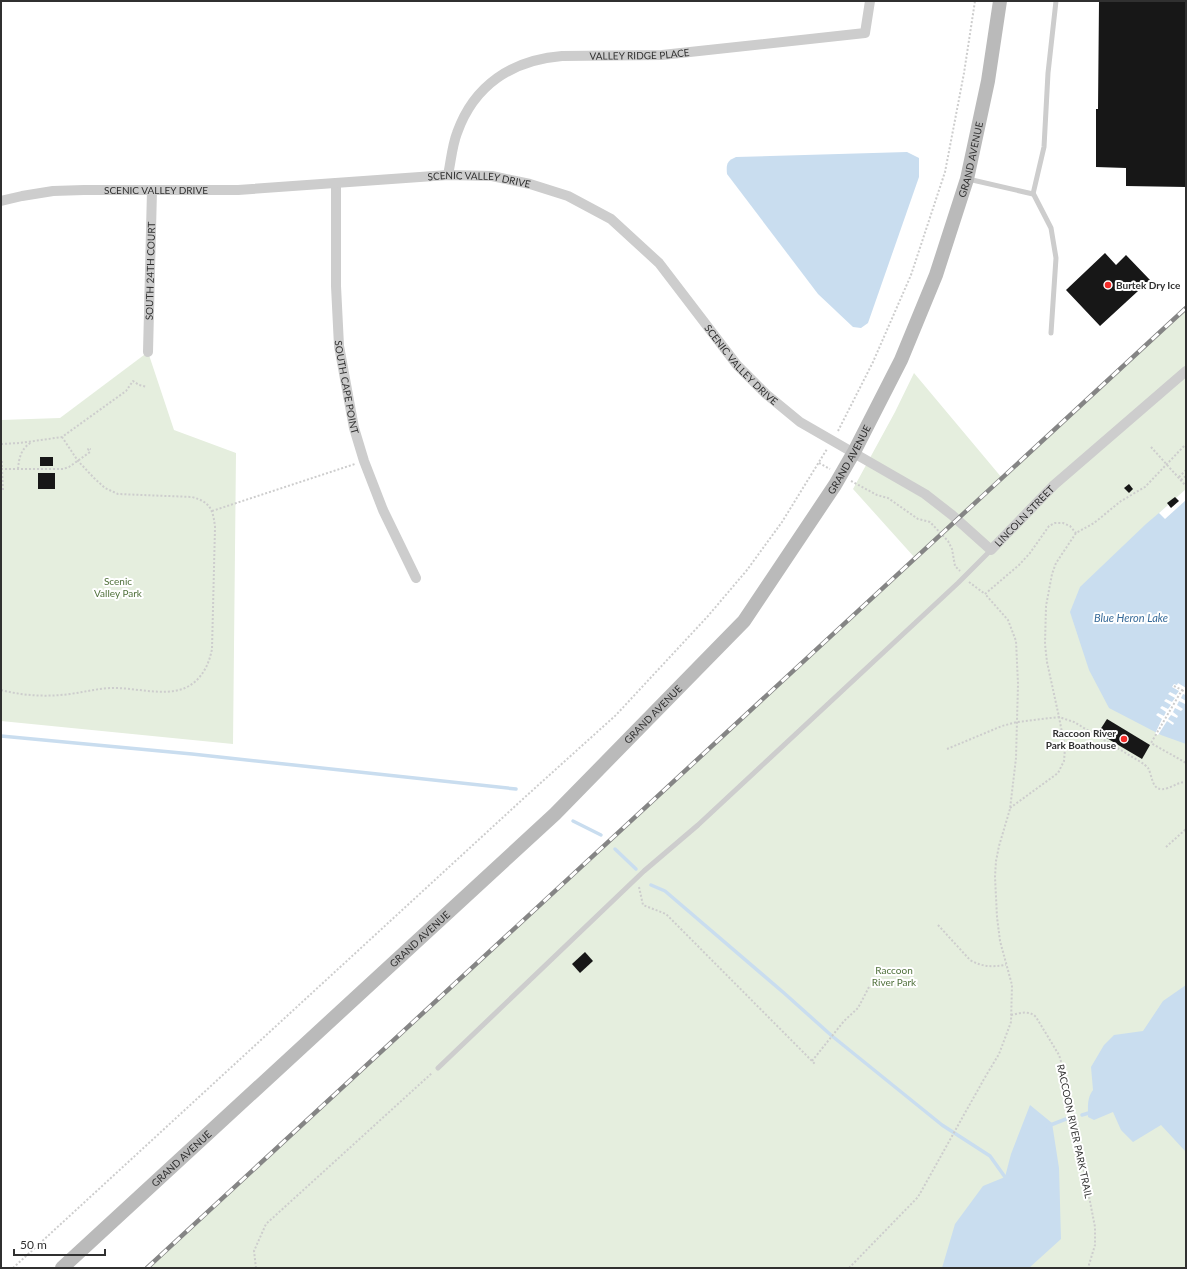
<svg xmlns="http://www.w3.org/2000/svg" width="1187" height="1269" font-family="Lato,sans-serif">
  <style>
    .green { fill: #e5eede }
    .water { fill: #c9ddef }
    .pier { fill: #fff }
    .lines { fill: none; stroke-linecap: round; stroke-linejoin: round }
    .stream { stroke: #c9ddef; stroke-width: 3.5 }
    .building { fill: #171717 }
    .path { stroke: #cdcdcd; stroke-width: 2; stroke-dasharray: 2 2; stroke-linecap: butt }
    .lane { stroke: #cdcdcd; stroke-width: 5 }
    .street { stroke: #cdcdcd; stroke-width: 10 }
    .secondary { stroke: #bababa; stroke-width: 14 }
    .rail-casing { stroke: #858585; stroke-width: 4.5 }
    .rail { stroke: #fff; stroke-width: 3; stroke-dasharray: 9; stroke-linecap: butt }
    .poi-dot { fill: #f22b28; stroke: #fff; stroke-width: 1.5 }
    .labels { text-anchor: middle; stroke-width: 4; stroke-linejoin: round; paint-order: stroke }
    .street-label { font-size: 10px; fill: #303030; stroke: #fff }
    .poi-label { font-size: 10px; font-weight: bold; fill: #303030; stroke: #fff; text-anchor: start }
    .park-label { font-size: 10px; fill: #4f703a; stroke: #fff }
    .water-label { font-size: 11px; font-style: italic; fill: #386b99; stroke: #fff }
  </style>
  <rect width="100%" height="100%" fill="#fff"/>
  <g class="green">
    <path d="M1186,308V1268H147L915,558L853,489L895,412L914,373L1002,478Z"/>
    <path d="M148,352L174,430L236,453L233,744L1,721V420L60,418Z"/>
  </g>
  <g class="water">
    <path d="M907,152L919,158V177L868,323L861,328L853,327L818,294L727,174C726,164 727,161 736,157Z"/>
    <path d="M1186,490V744L1161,735L1109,708L1089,670L1070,612L1080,587L1146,524Z"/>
    <path d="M1186,985V1152L1161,1125L1133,1142L1121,1130L1113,1112L1094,1120L1088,1117C1088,1106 1087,1098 1093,1090L1091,1067L1104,1045L1114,1035L1143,1031L1163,1001Z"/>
    <path d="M1030,1105L1052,1123L1059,1168L1061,1239L1029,1268H942L955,1224L983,1186L1005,1177L1011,1154Z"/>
  </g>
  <g class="pier">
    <path d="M1186,489V500L1165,519L1159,513Z"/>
    <path d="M1178,683L1186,688V695L1183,694L1181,698L1186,701V703L1185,704L1179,701L1177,705L1183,709L1181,711L1175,708L1173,712L1178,716L1177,718L1171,715L1168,719L1174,723L1173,725L1167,721L1158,735L1155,734L1162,719L1156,715L1158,713L1164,716L1166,712L1160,708L1162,706L1168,709L1171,705L1164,701L1166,699L1172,702L1175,698L1168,694L1170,692L1176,695L1179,691L1172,687L1174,684L1177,685Z"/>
  </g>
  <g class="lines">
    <g class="stream">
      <path d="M1,736L192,754L516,789"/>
      <path d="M573,821L601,835"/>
      <path d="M615,849L636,869"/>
      <path d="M651,885L665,891L784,993L832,1036L942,1125L990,1156L1005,1177H1008"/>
      <path d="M1082,1115L1092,1112"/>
      <path d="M1048,1126L1066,1119"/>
    </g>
  </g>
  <g class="building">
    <path d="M1099,1H1186V187L1126,186V168L1096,167V109H1098Z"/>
    <path d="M1105,253L1116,265L1126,255L1150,280L1100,326L1066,290Z"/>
    <rect x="40" y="457" width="13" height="9"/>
    <rect x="38" y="473" width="17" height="16"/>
    <path d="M1129,484L1133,489L1129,493L1124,488Z"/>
    <path d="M1175,497L1179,501L1171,508L1167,503Z"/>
    <path d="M1107,719L1150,745L1142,759L1098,733Z"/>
    <path d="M585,952L593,961L580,973L572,964Z"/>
  </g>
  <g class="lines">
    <g class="path">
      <path d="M838,431L873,362L911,275L945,172L964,73L975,1"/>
      <path d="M1,444L20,443L62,437L126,391L133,381L139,385L147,387"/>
      <path d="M1151,447L1186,486"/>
      <path d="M2,461V469"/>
      <path d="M819,463L830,469"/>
      <path d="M18,469C19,458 21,448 32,442"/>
      <path d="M1179,477L1186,470"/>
      <path d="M1181,480L1186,476"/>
      <path d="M851,481L877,495L888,498L918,519L930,522L948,541L952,549L955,566L960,571"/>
      <path d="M3,490L2,469H63L69,467L90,452L88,449H91"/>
      <path d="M212,511L355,464"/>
      <path d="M969,582L985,594L1019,565L1030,553L1049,526L1055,523H1063L1070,526L1076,533"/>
      <path d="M1174,686L1182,690L1151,743L1186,763"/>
      <path d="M1,690C24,696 47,697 70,694C84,692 96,689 110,688C133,687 164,697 185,688C201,681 209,665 212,649L215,527C213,509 210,502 192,497L118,494L105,488L94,478L78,461L62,437"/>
      <path d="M1182,690L1186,693"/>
      <path d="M947,749L1002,726L1017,722L1059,717L1074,722L1144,764C1145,765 1147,767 1148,768C1153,776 1151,794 1168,788C1174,786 1179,782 1186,782"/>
      <path d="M1010,808L1058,773L1064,761L1065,748L1059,717L1047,662L1045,644L1046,606L1052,574L1056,563L1076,533L1094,523L1121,501L1145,487L1186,444"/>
      <path d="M1166,847L1186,829"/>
      <path d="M639,887L643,905L666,914L815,1064"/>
      <path d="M938,925L970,960C982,967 992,967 1006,965"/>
      <path d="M1011,1015C1021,1013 1029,1010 1036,1017L1059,1055L1065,1074L1095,1227V1245L1088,1268"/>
      <path d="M812,1061L844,1021L858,1008L869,987"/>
      <path d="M13,1268L524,798L616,715L708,616L747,570L782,522L827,449"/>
      <path d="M256,1268L254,1251L266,1224L432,1073"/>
      <path d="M849,1268L918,1197L984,1079L999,1054L1011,1022L1012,985L1000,941L997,917L995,877L996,861L999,846L1010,809L1016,758L1018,684L1016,641L1008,620L985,594"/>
    </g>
    <g class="lane">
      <path d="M968,179L1033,194L1044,147L1048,73L1056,1"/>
      <path d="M1033,193L1051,228L1056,258L1051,333"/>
      <path d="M438,1068L644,871L698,825L958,583L991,550"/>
    </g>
    <g class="street">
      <path id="s1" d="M448,175C451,161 452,146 457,133C474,85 512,60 562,56L662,55L865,33L870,1"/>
      <path id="s2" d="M336,183V286L339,346L354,428L364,461L383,510L416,578"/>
      <path id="s3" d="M1,201L22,196L53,191L84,190H238L448,175L492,176L530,184L568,196L611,219L659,263L737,365L766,394L800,422L925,494L952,515L991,550L1054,485L1186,371"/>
      <path id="s4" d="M148,352L152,190"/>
    </g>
    <path class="secondary" id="s5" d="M62,1268L555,814L744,621L835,485L854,452L901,360L936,275L967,179L988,81L1000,1"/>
    <defs>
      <path id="rail" d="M147,1268L1186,308"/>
    </defs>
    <use href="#rail" class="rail-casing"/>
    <use href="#rail" class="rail"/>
  </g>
  <g class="poi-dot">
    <circle cx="1108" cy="285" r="4"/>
    <circle cx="1124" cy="739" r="4"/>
  </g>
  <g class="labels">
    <g class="street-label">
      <text dy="4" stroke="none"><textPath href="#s1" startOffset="259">VALLEY RIDGE PLACE</textPath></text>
      <text dy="4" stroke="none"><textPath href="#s5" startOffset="1458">GRAND AVENUE</textPath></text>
      <text dy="4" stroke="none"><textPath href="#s3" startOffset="480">SCENIC VALLEY DRIVE</textPath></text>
      <text dy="4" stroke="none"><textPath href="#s3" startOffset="156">SCENIC VALLEY DRIVE</textPath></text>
      <text dy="4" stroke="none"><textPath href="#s4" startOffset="81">SOUTH 24TH COURT</textPath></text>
      <text dy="4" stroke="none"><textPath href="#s3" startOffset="816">SCENIC VALLEY DRIVE</textPath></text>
      <text dy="4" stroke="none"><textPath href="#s2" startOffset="205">SOUTH CAPE POINT</textPath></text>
      <text dy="4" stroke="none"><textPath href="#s5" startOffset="1133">GRAND AVENUE</textPath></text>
      <text dy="4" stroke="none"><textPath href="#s3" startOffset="1177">LINCOLN STREET</textPath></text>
      <text dy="4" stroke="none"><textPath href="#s5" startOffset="810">GRAND AVENUE</textPath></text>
      <text dy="4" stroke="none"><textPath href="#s5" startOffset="486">GRAND AVENUE</textPath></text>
      <text transform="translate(1075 1131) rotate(78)" y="4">RACCOON RIVER PARK TRAIL</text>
      <text dy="4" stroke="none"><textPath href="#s5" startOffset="162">GRAND AVENUE</textPath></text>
    </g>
    <g class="poi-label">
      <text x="1116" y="289">Burtek Dry Ice</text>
      <text x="1116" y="737" text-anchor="end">Raccoon River<tspan x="1116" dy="12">Park Boathouse</tspan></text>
    </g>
    <g class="park-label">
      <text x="118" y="585">Scenic<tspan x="118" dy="12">Valley Park</tspan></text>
      <text x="894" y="974">Raccoon<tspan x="894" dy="12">River Park</tspan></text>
    </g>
    <g class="water-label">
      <text x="1131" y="622">Blue Heron Lake</text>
    </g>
  </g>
  <rect width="1187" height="1269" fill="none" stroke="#303030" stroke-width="4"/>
  <path d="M14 1249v6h91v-6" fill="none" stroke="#303030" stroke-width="2"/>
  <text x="20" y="1249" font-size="12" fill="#303030" stroke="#ffffff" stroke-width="3" paint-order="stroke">50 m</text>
</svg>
